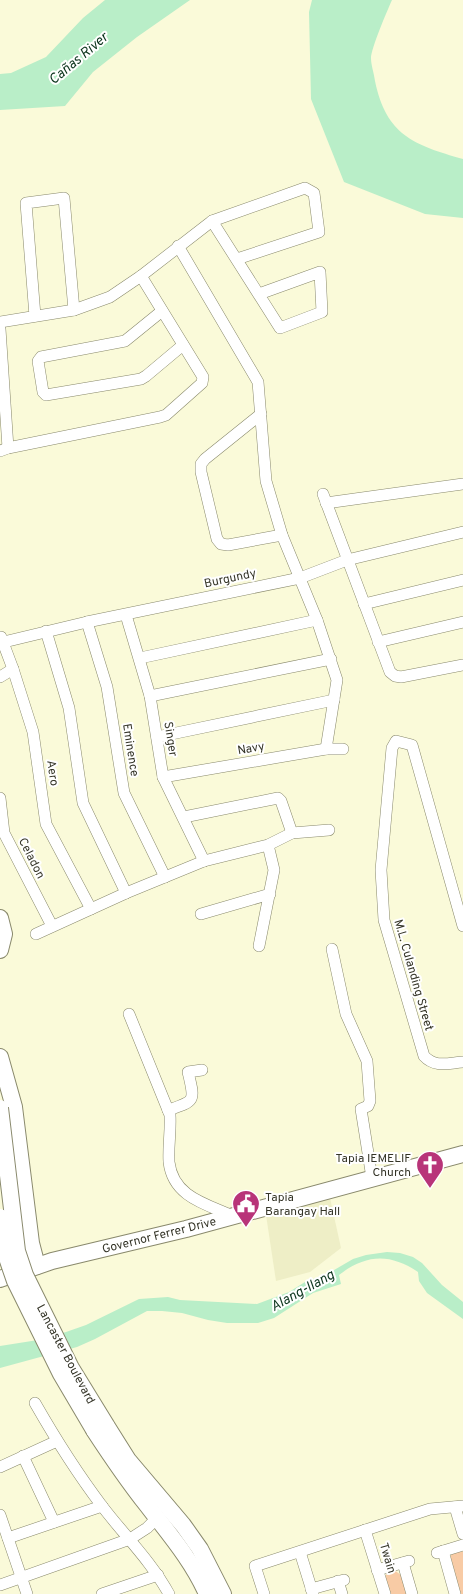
<svg xmlns="http://www.w3.org/2000/svg" width="463" height="1594" font-family="Overpass,sans-serif">
  <style>
    .built { fill: #eeeec6 }
    .green { fill: #f8cba5 }
    .water { fill: #b9eec8 }
    .lines { fill: none; stroke-linecap: round; stroke-linejoin: round }
    .minor-casing { stroke: #89896c; stroke-width: 12 }
    .secondary-casing { stroke: #89896c; stroke-width: 18 }
    .minor { stroke: #fff; stroke-width: 11 }
    .secondary { stroke: #fff; stroke-width: 16 }
    .secondary-bridge-casing { stroke: #89896c; stroke-width: 18; stroke-linecap: butt }
    .secondary-bridge { stroke: #fff; stroke-width: 16 }
    .labels { text-anchor: middle; stroke-width: 4; stroke-linejoin: round; paint-order: stroke }
    .street-label { font-size: 12px; fill: #343427; stroke: #fff }
    .poi-label { font-size: 12px; fill: #343427; stroke: #fff; text-anchor: end }
    .water-label { font-size: 14px; font-style: italic; fill: #0a331b; stroke: #fff }
  </style>
  <rect width="100%" height="100%" fill="#fafad9"/>
  <path class="built" d="M330,1198L341,1248L310,1272L276,1281L266,1215Z"/>
  <g class="green">
    <path d="M462,1551L463,1552V1594H460L450,1557L453,1552Z"/>
    <path d="M394,1570L401,1575L407,1594H388L385,1577L388,1572Z"/>
  </g>
  <g class="water">
    <path d="M105,0H190L137,37L93,72L65,106L0,110V74L11,73L46,57L83,18Z"/>
    <path d="M312,0H392C387,11 371,49 371,58C371,65 374,73 375,81C386,135 414,145 463,159V218L425,214L344,182L311,99L309,12Z"/>
    <path d="M387,1252L400,1253L413,1257L422,1263L442,1285L463,1302V1319L427,1293L419,1281L418,1272C390,1253 366,1254 339,1275L341,1284L313,1293L274,1318L258,1323H227L208,1320L182,1313L162,1311H147L95,1339L77,1347L0,1368V1346L38,1340L66,1332L86,1325L139,1299L168,1297L180,1300L257,1304L289,1292L305,1282L329,1273L353,1259L366,1255Z"/>
  </g>
  <g class="lines">
    <defs>
      <g id="minor">
        <path d="M212,221L280,328L322,312L320,272L259,294"/>
        <path d="M178,246L258,382L266,481L282,535L317,620L337,680L326,749"/>
        <path d="M162,311L125,341L41,357L38,361L43,392L46,395L141,379L146,376L183,345"/>
        <path d="M35,316L26,203L64,198L74,310"/>
        <path d="M0,322L74,310L110,297L141,276L212,221L305,188L314,193L319,232L237,259"/>
        <path d="M0,329L8,448"/>
        <path d="M261,414L205,459L201,464V472L217,539L221,544L228,545L282,535"/>
        <path d="M0,451L8,448L160,417L166,415L202,383L203,377L141,276"/>
        <path d="M323,494L390,672L395,676L401,677L463,665"/>
        <path d="M326,503L463,484"/>
        <path d="M364,604L463,580"/>
        <path d="M126,615L150,696L163,777L204,861"/>
        <path d="M87,622L107,687L124,793L165,877"/>
        <path d="M46,631L69,708L83,803L126,893"/>
        <path d="M1,637L13,669L33,732L46,824L91,909"/>
        <path d="M378,642L463,622"/>
        <path d="M0,643L87,622L300,578L347,560L463,532"/>
        <path d="M140,658L317,620"/>
        <path d="M0,677L13,669"/>
        <path d="M150,696L331,659"/>
        <path d="M157,737L334,700"/>
        <path d="M163,777L326,749H343"/>
        <path d="M0,798L4,833L52,926"/>
        <path d="M184,817L278,798L281,801L292,833"/>
        <path d="M201,914L270,894"/>
        <path d="M463,926L412,745L396,741L392,748L381,870L384,920L424,1056C435,1068 448,1063 463,1062"/>
        <path d="M36,934L126,893L204,861L268,845L292,833L329,830"/>
        <path d="M259,946L274,870L268,845"/>
        <path d="M332,949L346,1014L367,1061L370,1101L368,1106L361,1109L372,1178"/>
        <path d="M129,1014L170,1115C171,1131 168,1146 169,1162C173,1197 206,1204 233,1216"/>
        <path d="M168,1110C196,1101 195,1101 188,1072L202,1070"/>
        <path d="M35,1403C55,1438 77,1473 102,1506C124,1535 151,1561 169,1594"/>
        <path d="M23,1456L54,1522"/>
        <path d="M0,1467L57,1441"/>
        <path d="M455,1507L463,1534"/>
        <path d="M0,1515L27,1594"/>
        <path d="M365,1530L385,1594"/>
        <path d="M8,1538L102,1506"/>
        <path d="M443,1551L455,1594"/>
        <path d="M300,1552L313,1594"/>
        <path d="M437,1553L463,1545"/>
        <path d="M403,1563L412,1594"/>
        <path d="M377,1570L409,1561"/>
        <path d="M338,1581L342,1594"/>
        <path d="M0,1585L130,1539L147,1528L157,1518"/>
        <path d="M311,1589L344,1580"/>
        <path d="M102,1594L158,1575"/>
        <path d="M264,1594L255,1566L430,1509L463,1506"/>
      </g>
      <g id="secondary">
        <path d="M0,918L4,934L0,950"/>
        <path d="M0,1057L14,1107L31,1243L37,1266"/>
        <path d="M0,1279L52,1261L186,1229L463,1154"/>
        <path d="M106,1425L128,1460L183,1525L200,1549L223,1594"/>
        <path d="M94,1430C111,1456 128,1481 147,1505C169,1534 192,1560 207,1594"/>
      </g>
    </defs>
    <use href="#minor" class="minor-casing"/>
    <use href="#secondary" class="secondary-casing"/>
    <use href="#minor" class="minor"/>
    <use href="#secondary" class="secondary"/>
    <defs>
      <g id="secondary-bridge">
        <path d="M0,1108L17,1251L25,1275L71,1368L106,1425"/>
        <path d="M0,1217L6,1255L15,1281L61,1374L94,1430"/>
      </g>
    </defs>
    <use href="#secondary-bridge" class="secondary-bridge-casing"/>
    <use href="#secondary-bridge" class="secondary-bridge"/>
  </g>
  <defs>
    <symbol id="church-pin" viewBox="-11 -11 22 30"><path d="M0 17L-7.5 6A9.5 9.5 0 1 1 7.5 6Z" fill="#b83479" stroke="#fff"/><path d="M-1.2-6h2.4v3.5h3.3v2.4h-3.3V6h-2.4V-.1h-3.3v-2.4h3.3Z" fill="#fff"/></symbol>
    <symbol id="civic-pin" viewBox="-11 -11 22 30"><path d="M0 17L-7.5 6A9.5 9.5 0 1 1 7.5 6Z" fill="#b83479" stroke="#fff"/><path d="M-.6-6.5H3V-4.5H.6V-3L4-1V1h2V6H-6V1h2V-1L-.6-3ZM-1.2 2.5V6h2.4V2.5Z" fill="#fff"/></symbol>
  </defs>
  <g fill-rule="evenodd">
    <use href="#church-pin" x="414" y="1149" width="32" height="43"/>
    <use href="#civic-pin" x="230" y="1188" width="32" height="43"/>
  </g>
  <g class="labels">
    <g class="street-label">
      <text transform="translate(230 578) rotate(-12)" y="4">Burgundy</text>
      <text transform="translate(171 739) rotate(81)" y="4">Singer</text>
      <text transform="translate(251 748) rotate(-10)" y="4">Navy</text>
      <text transform="translate(131 750) rotate(81)" y="4">Eminence</text>
      <text transform="translate(53 773) rotate(82)" y="4">Aero</text>
      <text transform="translate(32 858) rotate(63)" y="4">Celadon</text>
      <text transform="translate(414 975) rotate(74)" y="4">M.L. Culanding Street</text>
      <text transform="translate(159 1235) rotate(-14)" y="4">Governor Ferrer Drive</text>
      <text transform="translate(66 1354) rotate(62)" y="4">Lancaster Boulevard</text>
      <text transform="translate(388 1558) rotate(73)" y="4">Twain</text>
    </g>
    <g class="poi-label">
      <text x="411" y="1162">Tapia IEMELIF<tspan x="411" dy="14">Church</tspan></text>
      <text x="265" y="1201" text-anchor="start">Tapia<tspan x="265" dy="14">Barangay Hall</tspan></text>
    </g>
    <g class="water-label">
      <text transform="translate(78 58) rotate(-40)" y="5">Cañas River</text>
      <text transform="translate(302 1290) rotate(-29)" y="5">Alang-Ilang</text>
    </g>
  </g>
</svg>
